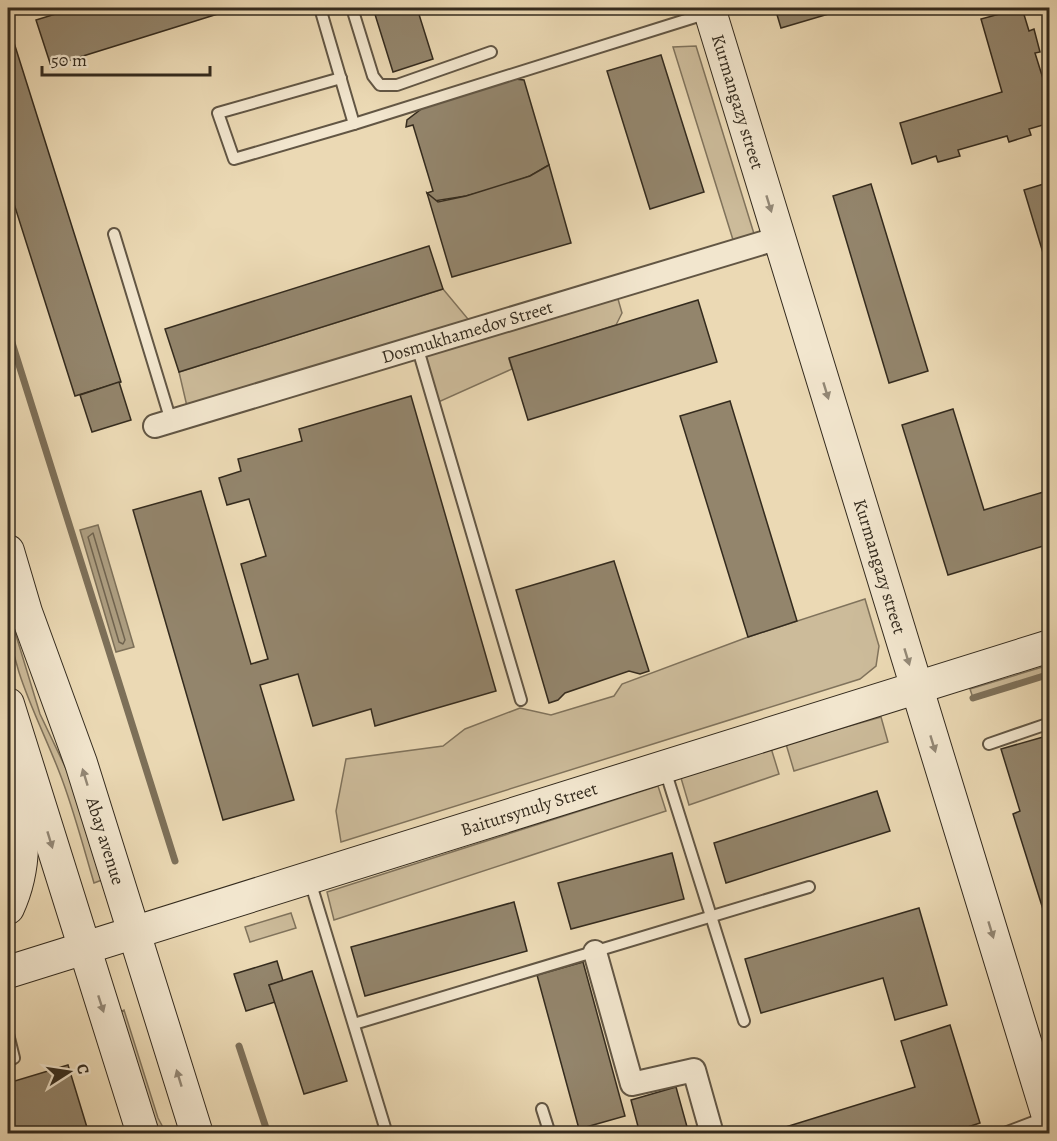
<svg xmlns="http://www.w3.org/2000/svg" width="1057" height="1141" font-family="Alegreya,serif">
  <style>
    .green { fill: #ccbb9a; stroke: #80735c; stroke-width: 1.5 }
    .water { fill: #ad9e81; stroke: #7d7059; stroke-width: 1.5 }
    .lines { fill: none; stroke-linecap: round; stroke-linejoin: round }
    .shore { stroke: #706450; stroke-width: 1.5 }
    .stream { stroke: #7d7059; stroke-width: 7 }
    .building { fill: #93856c; stroke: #342b1e; stroke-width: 1.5 }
    .lane-casing { stroke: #625644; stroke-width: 14 }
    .street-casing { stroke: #625644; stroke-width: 26 }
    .secondary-casing { stroke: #342b1e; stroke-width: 34 }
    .lane { stroke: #f2e6ce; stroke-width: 10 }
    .street { stroke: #f2e6ce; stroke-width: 22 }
    .secondary { stroke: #f2e6ce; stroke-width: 32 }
    .oneway { fill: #938876 }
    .labels { text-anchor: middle; stroke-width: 4.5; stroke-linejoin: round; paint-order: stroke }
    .street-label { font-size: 18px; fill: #342b1e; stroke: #f2e6ce }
  </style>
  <rect width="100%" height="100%" fill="#ebd9b4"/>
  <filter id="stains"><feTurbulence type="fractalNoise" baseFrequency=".00333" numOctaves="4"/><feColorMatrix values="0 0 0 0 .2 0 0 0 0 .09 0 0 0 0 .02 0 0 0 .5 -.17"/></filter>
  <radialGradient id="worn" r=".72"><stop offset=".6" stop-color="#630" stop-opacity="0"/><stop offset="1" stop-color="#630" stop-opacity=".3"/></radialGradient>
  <g class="green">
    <path d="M696,46L755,237L734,243L673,47Z"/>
    <path d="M443,289L468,319L470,328L603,291L618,299L622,313L616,325L509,359L512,369L434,404L417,346L189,415L179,372Z"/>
    <path d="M865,599L879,646L876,666L860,679L341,842L336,811L346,759L443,746L465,729L520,708L551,715L614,696L622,684L748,637Z"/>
    <path d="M8,609L40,714L69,775L102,880L94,883C84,849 75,815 63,782C43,726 8,670 8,609Z"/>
    <path d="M1049,665V674L973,698L970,689Z"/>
    <path d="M881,717L888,742L794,771L786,744Z"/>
    <path d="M771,748L779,774L689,805L681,778Z"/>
    <path d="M658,786L666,811L334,920L327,892Z"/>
    <path d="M291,913L296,928L250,942L245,927Z"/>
    <path d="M124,1010L158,1118L166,1133H157L118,1013Z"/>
  </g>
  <path class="water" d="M98,525L134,647L116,652L80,530Z"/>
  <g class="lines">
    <path class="shore" d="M93,533L125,640L123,644L119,642L88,537Z"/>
    <g class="stream">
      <path d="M8,330L175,861"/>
      <path d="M973,698L1050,674"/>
      <path d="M239,1046L268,1134"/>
    </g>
  </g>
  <g class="building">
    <path d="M75,8H237L51,66L36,20Z"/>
    <path d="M373,8H417L433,59L393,72Z"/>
    <path d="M775,8H831L832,13L781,28Z"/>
    <path d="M1022,8L1029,31L1034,29L1040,52L1035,53L1050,101V123L1029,129L1031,135L1009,142L1007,136L958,150L960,156L938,162L936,156L912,164L900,123L1002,92L981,19Z"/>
    <path d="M10,30L121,382L75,396L8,185V31Z"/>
    <path d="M661,55L704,192L650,209L607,71Z"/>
    <path d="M515,79L524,80L549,165L530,176L501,187L466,196L434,201L427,193L433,191L413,125L406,127L407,120L424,107Z"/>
    <path d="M549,165L571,243L452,277L427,193L438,202L466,196L530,176Z"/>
    <path d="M1050,182V276L1024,190Z"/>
    <path d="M871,184L928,371L889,383L833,196Z"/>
    <path d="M429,246L443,289L179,372L165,329Z"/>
    <path d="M698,300L717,362L528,420L509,358Z"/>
    <path d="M119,382L131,420L92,432L80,395Z"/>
    <path d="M411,396L496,691L375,726L371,709L313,726L298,674L260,685L294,800L223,820L133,510L201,491L251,664L268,659L241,564L266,556L249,499L227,505L219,478L241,471L238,459L302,441L299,429Z"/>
    <path d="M730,401L797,621L748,637L680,416Z"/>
    <path d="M953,409L984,510L1050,490V544L948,575L902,425Z"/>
    <path d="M614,561L649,671L640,674L629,671L565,693L558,700L549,703L516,590Z"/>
    <path d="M1050,735V921L1047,922L1013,814L1020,811L1001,749Z"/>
    <path d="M877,791L890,831L726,883L714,843Z"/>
    <path d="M672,853L684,899L571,929L558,883Z"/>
    <path d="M514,902L527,951L365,996L351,947Z"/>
    <path d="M919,908L947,1005L895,1020L883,978L761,1013L745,959Z"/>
    <path d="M277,961L283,981L269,985L275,1002L246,1011L234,974Z"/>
    <path d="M583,962L625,1116L579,1129L537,975Z"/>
    <path d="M312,971L347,1081L304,1094L269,985Z"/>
    <path d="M950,1025L980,1123L946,1134H763L915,1087L901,1041Z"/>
    <path d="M68,1065L89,1134H8V1083Z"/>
    <path d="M676,1087L689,1134H640L631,1100Z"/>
  </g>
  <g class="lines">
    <defs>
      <g id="lane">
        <path d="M320,8L354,124L708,13"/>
        <path d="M352,8L373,76L380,85H397L491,52"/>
        <path d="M341,78L218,113L234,159L354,124"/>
        <path d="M114,234L171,421"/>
        <path d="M417,346L521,700"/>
        <path d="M989,744L1050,723"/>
        <path d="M665,770L744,1021"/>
        <path d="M310,881L387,1134"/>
        <path d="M354,1024L809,887"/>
        <path d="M8,1034L14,1058L8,1060"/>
        <path d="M542,1109L550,1134"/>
        <path d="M1002,1134L1044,1118"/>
      </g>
      <g id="street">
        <path id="s1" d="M155,426L779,238"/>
        <path d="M595,952L632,1084L694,1070L712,1134"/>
      </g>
      <g id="secondary">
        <path id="s2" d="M709,8L1050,1123"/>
        <path id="s3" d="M8,551L26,612L81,763L197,1134"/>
        <path d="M8,704L143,1134"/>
        <path d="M8,908C27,867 24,826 15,782"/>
        <path id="s4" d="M8,972L1050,646"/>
      </g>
    </defs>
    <use href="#lane" class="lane-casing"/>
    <use href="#street" class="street-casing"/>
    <use href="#secondary" class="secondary-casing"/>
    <use href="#lane" class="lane"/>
    <use href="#street" class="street"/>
    <use href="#secondary" class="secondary"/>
  </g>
  <defs><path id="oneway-solid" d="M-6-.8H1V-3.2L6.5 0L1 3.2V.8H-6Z" transform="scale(1.5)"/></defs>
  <g class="oneway">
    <use href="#oneway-solid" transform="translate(769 204) rotate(73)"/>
    <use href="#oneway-solid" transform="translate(826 391) rotate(73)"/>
    <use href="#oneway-solid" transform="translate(907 657) rotate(73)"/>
    <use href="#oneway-solid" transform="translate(933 744) rotate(73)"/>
    <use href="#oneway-solid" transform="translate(85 777) rotate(-107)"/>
    <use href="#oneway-solid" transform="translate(50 840) rotate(73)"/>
    <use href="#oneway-solid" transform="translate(991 930) rotate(73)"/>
    <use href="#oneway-solid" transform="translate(101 1004) rotate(72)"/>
    <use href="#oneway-solid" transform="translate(179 1078) rotate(-107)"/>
  </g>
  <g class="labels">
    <g class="street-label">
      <text dy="6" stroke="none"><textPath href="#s2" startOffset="98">Kurmangazy street</textPath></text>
      <text dy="6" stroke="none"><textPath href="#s1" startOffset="326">Dosmukhamedov Street</textPath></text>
      <text dy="6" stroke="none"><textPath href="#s2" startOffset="584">Kurmangazy street</textPath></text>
      <text dy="6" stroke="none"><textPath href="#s4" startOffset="546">Baitursynuly Street</textPath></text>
      <text dy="6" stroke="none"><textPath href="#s3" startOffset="306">Abay avenue</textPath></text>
    </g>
  </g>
  <rect width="1057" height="1141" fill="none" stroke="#ebd9b4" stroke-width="30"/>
  <rect x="9" y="9" width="1039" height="1123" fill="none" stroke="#342b1e" stroke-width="3"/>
  <rect x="15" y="15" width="1027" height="1111" fill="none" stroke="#342b1e" stroke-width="1.5"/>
  <g transform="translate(69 1072) rotate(78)" stroke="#f2e6ce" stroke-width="4.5" paint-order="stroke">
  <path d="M0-4.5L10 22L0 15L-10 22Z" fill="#342b1e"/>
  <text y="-9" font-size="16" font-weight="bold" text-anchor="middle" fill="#342b1e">С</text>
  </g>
  <path d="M42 66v9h168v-9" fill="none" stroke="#342b1e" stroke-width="3"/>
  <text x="51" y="66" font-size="18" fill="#342b1e" stroke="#f2e6ce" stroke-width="4.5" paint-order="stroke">50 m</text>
  <rect width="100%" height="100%" filter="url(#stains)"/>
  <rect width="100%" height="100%" fill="url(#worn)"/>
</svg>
